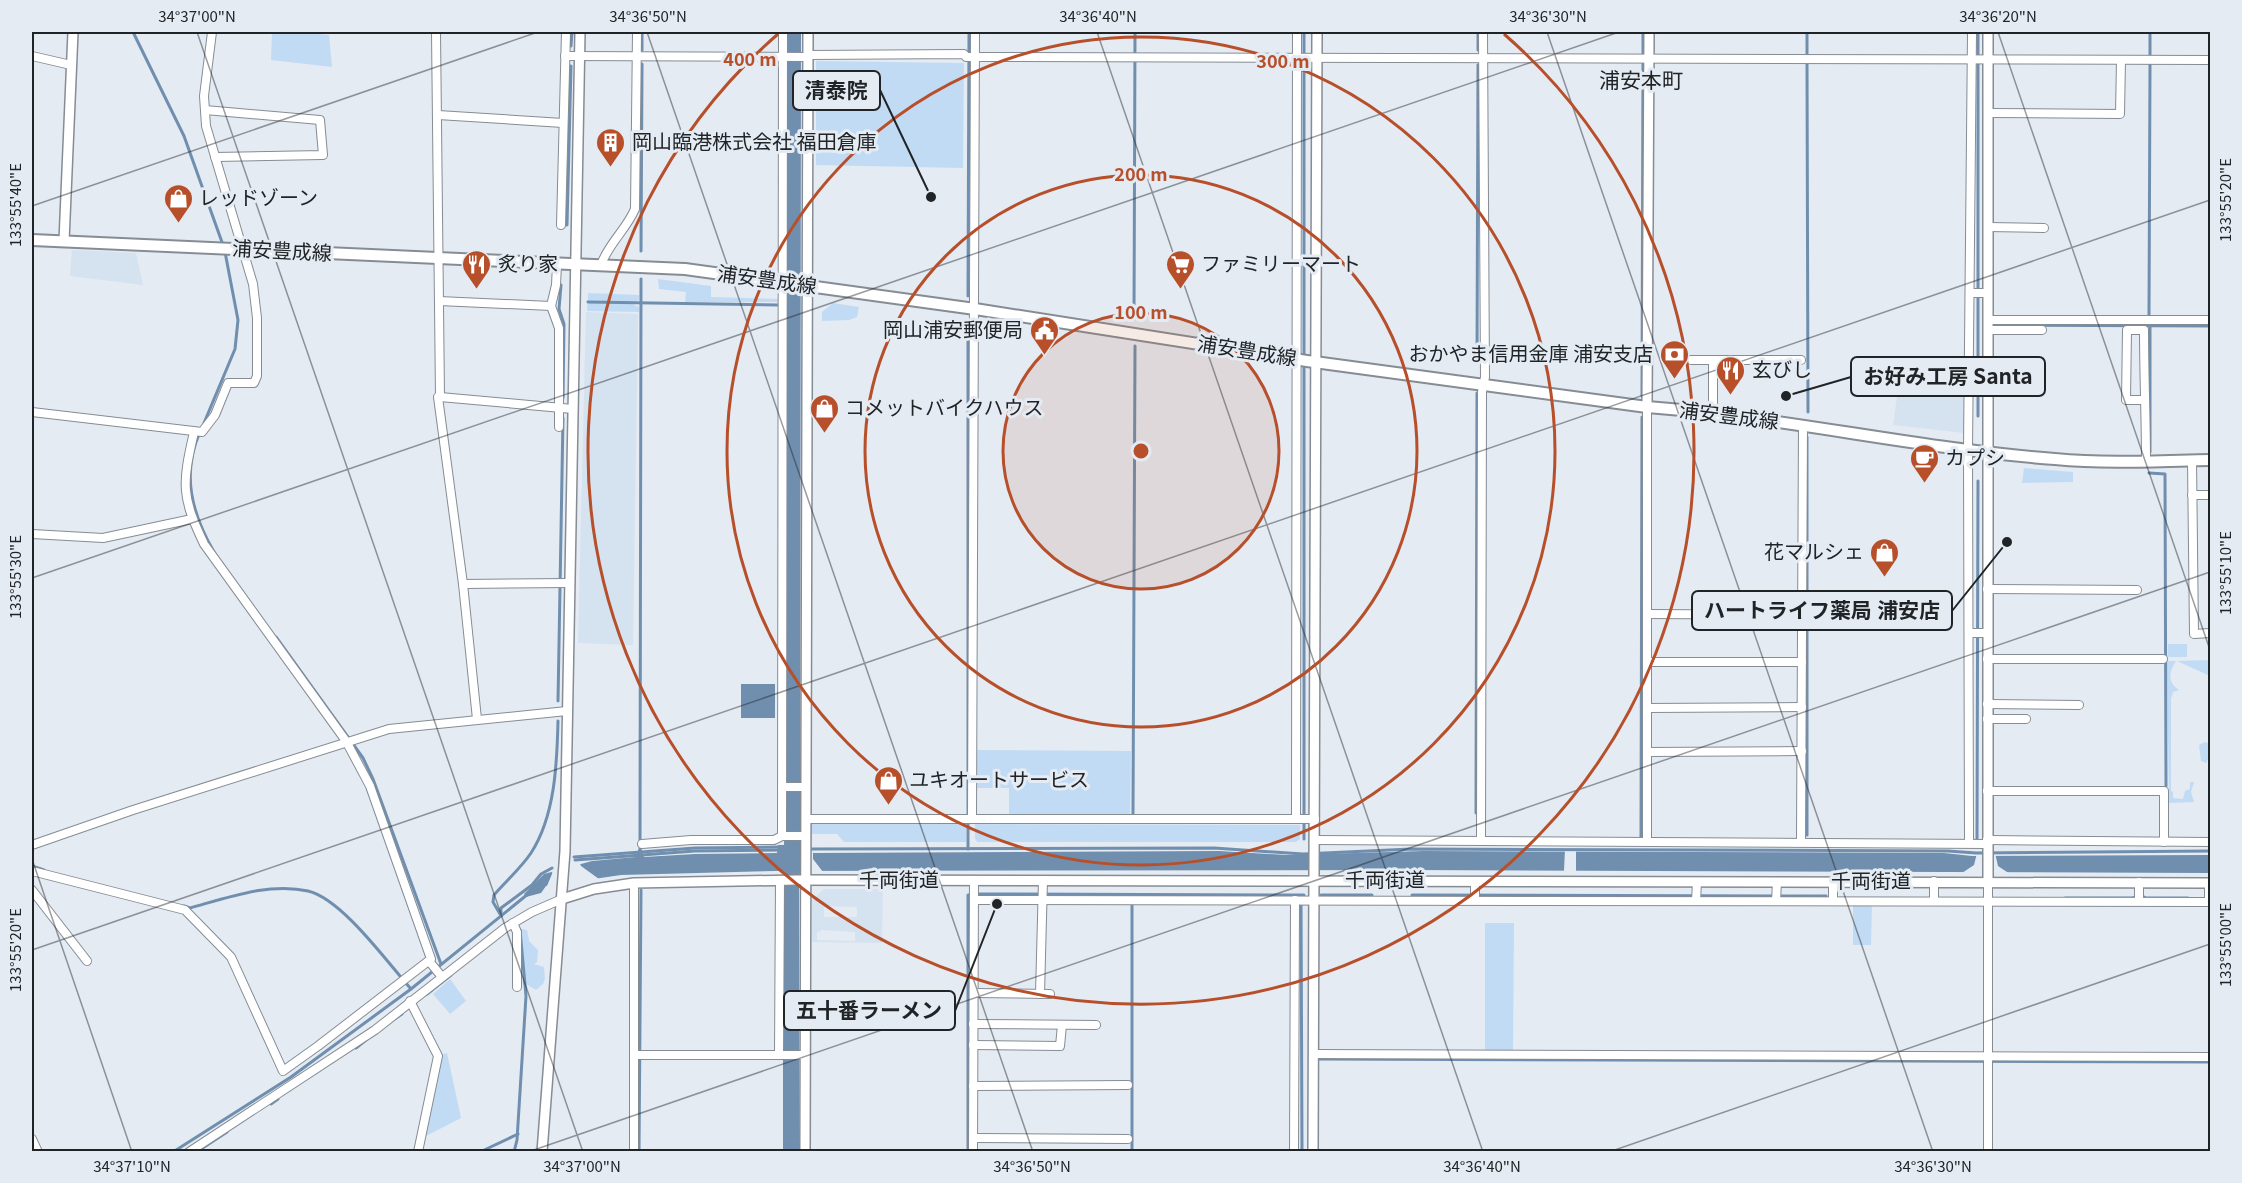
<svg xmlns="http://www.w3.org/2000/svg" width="2242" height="1183" font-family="Georgia,'Noto Sans JP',serif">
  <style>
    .built { fill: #d5e2f0; fill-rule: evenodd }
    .green { fill: #c2dbf4 }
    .water { fill: #708faf }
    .pier { fill: #e4ebf3 }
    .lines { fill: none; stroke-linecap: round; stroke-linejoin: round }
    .stream { stroke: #708faf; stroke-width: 3 }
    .river { stroke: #708faf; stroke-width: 16 }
    .minor-casing { stroke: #868c94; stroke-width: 10 }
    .tertiary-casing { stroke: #868c94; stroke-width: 12 }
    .secondary-casing { stroke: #868c94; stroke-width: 14 }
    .minor { stroke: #fff; stroke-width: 8 }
    .tertiary { stroke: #fff; stroke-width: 9 }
    .secondary { stroke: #fff; stroke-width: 10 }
    .ticks { fill: none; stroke: #212427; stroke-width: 1.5; stroke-opacity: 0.45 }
    .ring { fill: none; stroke: #b74f2a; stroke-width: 3 }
    .labels { text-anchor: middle; stroke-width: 6; stroke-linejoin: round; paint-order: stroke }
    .poi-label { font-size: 20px; fill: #212427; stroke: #e4ebf3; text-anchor: start }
    .street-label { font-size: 20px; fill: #212427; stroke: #e4ebf3 }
    .neighbourhood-label { font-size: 21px; fill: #212427; stroke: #e4ebf3 }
    .centre { fill: #b74f2a; stroke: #e4ebf3; stroke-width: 3 }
    .ring-label { font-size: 18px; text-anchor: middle; font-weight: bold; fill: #b74f2a; stroke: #e4ebf3; stroke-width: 6; stroke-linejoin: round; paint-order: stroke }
    .leader { fill: none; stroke: #212427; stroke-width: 2 }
    .callout-dot { fill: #212427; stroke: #e4ebf3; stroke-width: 2 }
    .callout { fill: #e4ebf3; stroke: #212427; stroke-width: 2 }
    .callout-label { font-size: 21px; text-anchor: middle; font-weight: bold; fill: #212427 }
    .neatline { fill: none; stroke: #212427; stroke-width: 2 }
    .ticks-label { font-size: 15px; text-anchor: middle; fill: #212427 }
  </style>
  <rect width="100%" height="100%" fill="#e4ebf3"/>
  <g class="built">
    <path d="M72,250L136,253L143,285L70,276Z"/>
    <path d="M586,312L638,314L633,645L578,643Z"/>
    <path d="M1899,383L1965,384L1964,433L1893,425Z"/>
    <path d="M824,889H883L882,943L812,942V900ZM824,906L857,907V917H824ZM821,930L855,932V941L817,940V932H820Z"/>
  </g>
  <g class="green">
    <path d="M272,32H298L329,35L332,67L271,60Z"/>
    <path d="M816,61L964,63L963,168L816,165Z"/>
    <path d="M658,279L711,286V297L779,299V302H685L686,292L659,289Z"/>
    <path d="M588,293L639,295V300L634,302V305L639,307V312L587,311Z"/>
    <path d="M833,303L859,307L857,317L849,320L822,321V312Z"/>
    <path d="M2024,468L2073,472V482L2022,483Z"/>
    <rect x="2168" y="644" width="19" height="13"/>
    <path d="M2210,660V676L2177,661Z"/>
    <path d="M2167,661H2176C2169,672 2167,682 2179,690L2173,692L2171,699V791L2173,792V798L2183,799L2185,791L2190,789V782H2194L2191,792L2194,802L2169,803Z"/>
    <path d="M2205,742L2210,744V756L2206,763L2201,761L2199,745Z"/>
    <path d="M977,750L1131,751L1130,815L1009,814V788H976Z"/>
    <path d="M873,822L966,823V842H844L837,834H812V823Z"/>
    <path d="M975,824L1300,825V839L1296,842H977L975,838Z"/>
    <path d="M1853,905H1872L1871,945H1853Z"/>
    <path d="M1485,923H1514L1513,1051H1485Z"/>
    <path d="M522,929L527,930L529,941L538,950L537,962L534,964L544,967L545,979L543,984L536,990L526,984L523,985L522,982L523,979L519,933Z"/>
    <path d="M450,979L466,1001L450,1014L433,994Z"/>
    <path d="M447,1053L461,1118L426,1136L441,1055Z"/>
  </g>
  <g class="water">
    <rect x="741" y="684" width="34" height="34"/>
    <path d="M778,845H798L814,853L1219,851L1286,855L1424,851L1944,853L1972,856L2210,855V873L1408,870L775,871L621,875L546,886L541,893L526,897L524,894L544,874L592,861L636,857L639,847H641L644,857L695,854L777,853Z"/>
  </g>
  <g class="pier">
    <path d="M775,845H777V853H695L653,856V854L695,851L775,850Z"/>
    <path d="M798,845H804L813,849V859L823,872H796L798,869Z"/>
    <path d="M1565,849H1576V871H1564Z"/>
    <path d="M1977,853H1995L1998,866L2010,874L1962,873L1974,865Z"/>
    <path d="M554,855H576L581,866L599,879L548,889L544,893L552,874Z"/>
  </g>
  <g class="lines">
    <g class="stream">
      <path d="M133,32L184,136L223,245"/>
      <path d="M642,32V50"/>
      <path d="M571,46L572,32"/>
      <path d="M1478,50V32"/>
      <path d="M1643,54V32"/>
      <path d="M1807,54V32"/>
      <path d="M2150,56V32"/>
      <path d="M1807,64L1808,412"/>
      <path d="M567,225L571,66"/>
      <path d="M641,251L642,64"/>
      <path d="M561,285L559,309L564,324L563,398"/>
      <path d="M968,296L969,32"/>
      <path d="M588,302L779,305"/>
      <path d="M786,305H792"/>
      <path d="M2149,315L2150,65"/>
      <path d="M1134,319L1135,32"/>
      <path d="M1996,325L2210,326"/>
      <path d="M2150,325V452"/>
      <path d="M1304,357V32"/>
      <path d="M1477,361L1478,65"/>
      <path d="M1642,396L1643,63"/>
      <path d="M1978,416V32"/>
      <path d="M204,423L235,349L238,320L225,252"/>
      <path d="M200,432C181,474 192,514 214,552"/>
      <path d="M2149,473L2165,474L2166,786"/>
      <path d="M276,637L363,758L373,779L441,964"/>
      <path d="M558,701L563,418"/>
      <path d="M1476,813L1477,393"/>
      <path d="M1133,815L1135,346"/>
      <path d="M1807,835V437"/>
      <path d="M1304,839V364"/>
      <path d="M1641,839L1642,417"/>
      <path d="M1977,840L1978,481"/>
      <path d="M640,843L641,279"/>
      <path d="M807,849L1214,848L1303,854L1411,849L1948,851L1976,853L2210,851"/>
      <path d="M968,849V323"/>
      <path d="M574,857L695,848L780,847"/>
      <path d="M575,860L695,851L781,850"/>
      <path d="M32,866L44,870"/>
      <path d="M978,894L1304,895"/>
      <path d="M1321,895H1372"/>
      <path d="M1412,895L1826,896"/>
      <path d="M2065,898H2132L2142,896L2146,898H2188"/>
      <path d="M1301,901L1302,1152"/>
      <path d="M184,906L190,908C226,898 270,882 308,891C342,899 387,962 411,989"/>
      <path d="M500,914L493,902L494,895C506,881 521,868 531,853C555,816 557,764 558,721"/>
      <path d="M501,916V908L532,885L541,874L552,868"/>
      <path d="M427,994L451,975"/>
      <path d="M393,1020L402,1014"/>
      <path d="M356,1048L366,1040"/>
      <path d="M1319,1059L2210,1062"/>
      <path d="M271,1104L278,1099"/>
      <path d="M198,1151L227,1132"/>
      <path d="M173,1152L291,1077L411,989L528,894"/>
      <path d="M480,1152L518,1134"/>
      <path d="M514,1152L517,1140L526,996L520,930"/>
      <path d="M639,1152L641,890"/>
      <path d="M968,1152V895H970"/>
      <path d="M1132,1152V901"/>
    </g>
    <g class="river">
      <path d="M792,873L793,32"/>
      <path d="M791,1152V887"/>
    </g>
    <defs>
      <g id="minor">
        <path d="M436,32L440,397H438L463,584L477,719"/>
        <path d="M808,55L964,54L966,57H975C1387,58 1799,59 2210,60"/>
        <path d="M32,56L71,65"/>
        <path d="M565,56L808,57"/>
        <path d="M205,110L320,120L323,155L215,157"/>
        <path d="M1988,113L2120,114L2121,60"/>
        <path d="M438,115L563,123"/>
        <path d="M561,225L566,32"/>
        <path d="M1988,227L2044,228"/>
        <path d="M557,264L556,285L551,306L559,328V427"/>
        <path d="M601,265C608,244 626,230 635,209L637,32"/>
        <path d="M1970,293H1988"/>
        <path d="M439,301L551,306"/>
        <path d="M1988,320H2210"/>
        <path d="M1988,330H2042"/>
        <path d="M1691,360H1801"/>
        <path d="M1713,360V414"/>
        <path d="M1969,367H1988"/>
        <path d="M440,397L573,409"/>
        <path d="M2144,400H2126L2127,330H2144C2144,375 2146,418 2146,462"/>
        <path d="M32,412L202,432L215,415L228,383H254L257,376V318L253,284L206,126L204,96L212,32"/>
        <path d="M2192,460L2194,634L2210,633"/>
        <path d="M2192,495H2210"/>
        <path d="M32,534L103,538L192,519"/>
        <path d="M463,584L570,583"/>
        <path d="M1987,589L2137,590"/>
        <path d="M1647,614L1802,615"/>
        <path d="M1969,633H1987"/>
        <path d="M1987,659H2163"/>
        <path d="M1647,662H1802"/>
        <path d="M1987,704L2079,705"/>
        <path d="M1647,708L1802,707"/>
        <path d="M1987,719H2026"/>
        <path d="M1647,752L1802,751"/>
        <path d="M782,787H806"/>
        <path d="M1987,791H2164V842"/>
        <path d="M972,818L975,32"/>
        <path d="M806,819H1315"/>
        <path d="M1296,819L1297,32"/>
        <path d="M782,836L783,32"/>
        <path d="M1315,840L1987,844"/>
        <path d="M1987,840L2210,842"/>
        <path d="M1481,841L1482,392L1485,377L1483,32"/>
        <path d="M1647,841V407"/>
        <path d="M1801,841L1803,425"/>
        <path d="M1969,842L1968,449L1972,32"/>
        <path d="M642,844L691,840H774L782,836H806"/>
        <path d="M32,845L133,810L389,729L567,711"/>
        <path d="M32,871L185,910L231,957L283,1071L318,1046L431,959L370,786L346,741L204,544C181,496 182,484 194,432"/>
        <path d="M1833,881V901"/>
        <path d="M1988,882V1152"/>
        <path d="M32,890L87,961"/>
        <path d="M974,900L2210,902"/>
        <path d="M1475,900V881"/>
        <path d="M1696,901L1697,882"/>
        <path d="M1776,901L1777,882"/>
        <path d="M1934,901V881"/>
        <path d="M2139,901V882"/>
        <path d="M2209,902V883"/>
        <path d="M513,923L517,932V987"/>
        <path d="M429,961L442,977"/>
        <path d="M974,993L1050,994"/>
        <path d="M1040,994L1043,880"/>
        <path d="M410,1001L438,1056L418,1152"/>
        <path d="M973,1024L1096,1025"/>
        <path d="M973,1045L1060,1046L1062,1025"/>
        <path d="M1314,1054L2210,1057"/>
        <path d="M634,1055H805"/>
        <path d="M779,1055L780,880"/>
        <path d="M973,1086L1128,1085"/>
        <path d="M973,1138L1128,1139"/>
        <path d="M32,1139L38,1152"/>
        <path d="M189,1152L375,1030L505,928L532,912L562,899"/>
        <path d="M634,1152V883"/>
        <path d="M973,1152L974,880"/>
        <path d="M1294,1152L1295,900"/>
      </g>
      <g id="tertiary">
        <path d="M64,241L73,32"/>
        <path d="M1647,407L1649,32"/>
        <path d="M1988,882V32"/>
        <path d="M562,899L594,889L634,883L797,880L2210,883"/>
        <path d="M542,1152L565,851L580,32"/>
        <path d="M805,1152L808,32"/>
        <path d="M1313,1152L1317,32"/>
      </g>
      <path id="secondary" d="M32,240L685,269L975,309L1307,361L1647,407C1784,417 1918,449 2055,459C2107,464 2159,461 2210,460"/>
    </defs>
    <use href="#minor" class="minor-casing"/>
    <use href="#tertiary" class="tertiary-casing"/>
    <use href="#secondary" class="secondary-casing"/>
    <use href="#minor" class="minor"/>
    <use href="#tertiary" class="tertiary"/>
    <use href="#secondary" class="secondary"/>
  </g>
  <path class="ticks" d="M197,32L583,1152M647,32L1033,1152M1097,32L1483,1152M1547,32L1933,1152M1998,32L2210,650M32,206L538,32M32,578L1619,32M32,859L132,1152M32,950L2210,200M528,1152L2210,572M1609,1152L2210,944"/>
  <circle cx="1141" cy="451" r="138" fill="#b74f2a" fill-opacity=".12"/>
  <g class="ring">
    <circle cx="1141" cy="451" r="138"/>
    <circle cx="1141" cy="451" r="276"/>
    <circle cx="1141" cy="451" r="414"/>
    <path d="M1504 34A553 553 0 1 1 778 34"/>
  </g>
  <defs>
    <symbol id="building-pin" viewBox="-11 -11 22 30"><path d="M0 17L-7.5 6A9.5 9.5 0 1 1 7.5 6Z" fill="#b74f2a" stroke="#e4ebf3"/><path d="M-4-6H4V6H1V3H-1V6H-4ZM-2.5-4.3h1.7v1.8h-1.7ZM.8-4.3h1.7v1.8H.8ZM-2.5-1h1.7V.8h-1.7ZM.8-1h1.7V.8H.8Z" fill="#fff"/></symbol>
    <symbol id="shop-pin" viewBox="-11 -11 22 30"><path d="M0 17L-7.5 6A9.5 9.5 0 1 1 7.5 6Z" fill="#b74f2a" stroke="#e4ebf3"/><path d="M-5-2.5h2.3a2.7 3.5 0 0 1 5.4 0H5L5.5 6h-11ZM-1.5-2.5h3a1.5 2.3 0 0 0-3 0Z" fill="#fff"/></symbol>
    <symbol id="restaurant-pin" viewBox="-11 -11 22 30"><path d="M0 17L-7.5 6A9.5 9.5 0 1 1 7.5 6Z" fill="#b74f2a" stroke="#e4ebf3"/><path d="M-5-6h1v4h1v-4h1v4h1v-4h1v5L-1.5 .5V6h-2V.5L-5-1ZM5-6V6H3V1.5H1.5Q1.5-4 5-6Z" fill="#fff"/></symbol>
    <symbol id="supermarket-pin" viewBox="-11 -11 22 30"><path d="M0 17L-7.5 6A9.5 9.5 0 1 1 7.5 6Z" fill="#b74f2a" stroke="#e4ebf3"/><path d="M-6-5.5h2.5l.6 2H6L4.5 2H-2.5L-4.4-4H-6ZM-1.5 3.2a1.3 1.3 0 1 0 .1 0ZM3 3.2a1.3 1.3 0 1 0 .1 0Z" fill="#fff"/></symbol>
    <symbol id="civic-pin" viewBox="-11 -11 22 30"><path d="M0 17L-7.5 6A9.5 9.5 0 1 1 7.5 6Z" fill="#b74f2a" stroke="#e4ebf3"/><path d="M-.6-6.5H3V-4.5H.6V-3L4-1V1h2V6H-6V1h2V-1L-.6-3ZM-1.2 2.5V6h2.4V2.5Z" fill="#fff"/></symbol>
    <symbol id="bank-pin" viewBox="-11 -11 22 30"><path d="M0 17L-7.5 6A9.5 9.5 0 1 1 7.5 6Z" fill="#b74f2a" stroke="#e4ebf3"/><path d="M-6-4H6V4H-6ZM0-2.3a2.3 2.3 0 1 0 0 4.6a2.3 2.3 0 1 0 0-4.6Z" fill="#fff"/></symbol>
    <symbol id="cafe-pin" viewBox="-11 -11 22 30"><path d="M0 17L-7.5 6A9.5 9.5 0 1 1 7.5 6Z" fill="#b74f2a" stroke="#e4ebf3"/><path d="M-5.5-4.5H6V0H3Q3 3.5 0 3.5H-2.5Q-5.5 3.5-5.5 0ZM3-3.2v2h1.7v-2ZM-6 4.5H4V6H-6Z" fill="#fff"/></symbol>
  </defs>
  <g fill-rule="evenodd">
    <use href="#building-pin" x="594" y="126" width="33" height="45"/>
    <use href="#shop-pin" x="162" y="182" width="33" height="45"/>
    <use href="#restaurant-pin" x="460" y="248" width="33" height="45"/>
    <use href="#supermarket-pin" x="1164" y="248" width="33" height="45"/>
    <use href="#civic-pin" x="1028" y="314" width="33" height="45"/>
    <use href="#bank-pin" x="1658" y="338" width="33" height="45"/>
    <use href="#restaurant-pin" x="1714" y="354" width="33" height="45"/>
    <use href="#shop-pin" x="808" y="392" width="33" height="45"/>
    <use href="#cafe-pin" x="1908" y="442" width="33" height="45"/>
    <use href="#shop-pin" x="1868" y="536" width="33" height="45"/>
    <use href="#shop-pin" x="872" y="764" width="33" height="45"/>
  </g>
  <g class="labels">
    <g class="poi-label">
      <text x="632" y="149">岡山臨港株式会社 福田倉庫</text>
      <text x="199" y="205">レッドゾーン</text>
      <text x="498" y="271">炙り家</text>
      <text x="1201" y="271">ファミリーマート</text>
      <text x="1023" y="337" text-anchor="end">岡山浦安郵便局</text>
      <text x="1653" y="361" text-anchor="end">おかやま信用金庫 浦安支店</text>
      <text x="1752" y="377">玄びし</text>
      <text x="845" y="415">コメットバイクハウス</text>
      <text x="1945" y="465">カプシ</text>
      <text x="1864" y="559" text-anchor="end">花マルシェ</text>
      <text x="909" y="787">ユキオートサービス</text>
    </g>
    <g class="street-label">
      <text transform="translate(282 251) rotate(3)" y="7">浦安豊成線</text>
      <text transform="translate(767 280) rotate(8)" y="7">浦安豊成線</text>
      <text transform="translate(1247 351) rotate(9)" y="7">浦安豊成線</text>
      <text transform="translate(1729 416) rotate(7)" y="7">浦安豊成線</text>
      <text x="899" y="887">千両街道</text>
      <text x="1385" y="887">千両街道</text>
      <text x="1871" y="888">千両街道</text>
    </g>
    <g class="neighbourhood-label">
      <text x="1641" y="88">浦安本町</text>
    </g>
  </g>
  <circle cx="1141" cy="451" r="9" class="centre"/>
  <g class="ring-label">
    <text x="750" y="66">400 m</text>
    <text x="1283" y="68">300 m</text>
    <text x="1141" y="181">200 m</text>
    <text x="1141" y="319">100 m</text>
  </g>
  <path class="leader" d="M931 197L880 90M1786 396L1851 377M2007 542L1952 611M997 904L955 1011"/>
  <g class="callout-dot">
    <circle cx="931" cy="197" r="6"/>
    <circle cx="1786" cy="396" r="6"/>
    <circle cx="2007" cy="542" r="6"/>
    <circle cx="997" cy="904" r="6"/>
  </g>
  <g class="callout">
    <rect x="793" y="71" width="87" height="39" rx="6"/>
    <rect x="1851" y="357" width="194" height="39" rx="6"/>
    <rect x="1692" y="591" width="260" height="39" rx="6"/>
    <rect x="784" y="991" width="171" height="39" rx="6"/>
  </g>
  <g class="callout-label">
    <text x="836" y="98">清泰院</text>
    <text x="1948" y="384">お好み工房 Santa</text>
    <text x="1822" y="618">ハートライフ薬局 浦安店</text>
    <text x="869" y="1018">五十番ラーメン</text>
  </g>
  <rect width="2242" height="1183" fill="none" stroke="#e4ebf3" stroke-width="66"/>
  <rect x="33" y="33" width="2176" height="1117" class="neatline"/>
  <g class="ticks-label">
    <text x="197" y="22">34°37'00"N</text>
    <text x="648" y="22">34°36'50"N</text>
    <text x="1098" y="22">34°36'40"N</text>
    <text x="1548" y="22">34°36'30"N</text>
    <text x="1998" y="22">34°36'20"N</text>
    <text transform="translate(2226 200) rotate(-90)" y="5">133°55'20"E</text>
    <text transform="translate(16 205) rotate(-90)" y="5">133°55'40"E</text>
    <text transform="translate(2226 573) rotate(-90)" y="5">133°55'10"E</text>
    <text transform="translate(16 577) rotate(-90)" y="5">133°55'30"E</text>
    <text transform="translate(2226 945) rotate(-90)" y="5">133°55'00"E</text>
    <text transform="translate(16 950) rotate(-90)" y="5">133°55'20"E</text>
    <text x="132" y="1172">34°37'10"N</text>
    <text x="582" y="1172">34°37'00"N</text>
    <text x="1032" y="1172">34°36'50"N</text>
    <text x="1482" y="1172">34°36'40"N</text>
    <text x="1933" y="1172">34°36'30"N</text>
  </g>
</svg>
